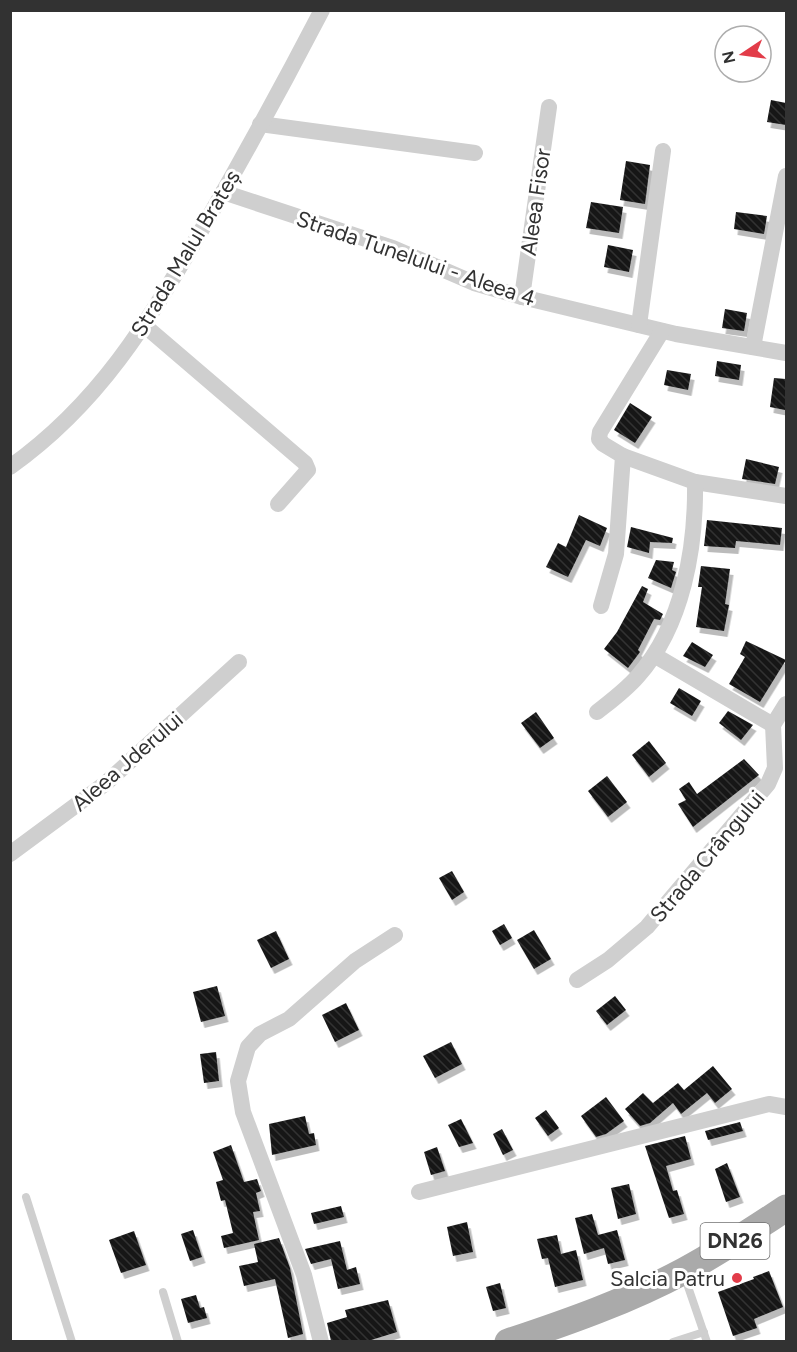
<svg xmlns="http://www.w3.org/2000/svg" width="797" height="1352" font-family="Figtree,sans-serif">
  <style>
    .building { fill: url(#building-back-hatch); filter: url(#shadow) }
    .lines { fill: none; stroke-linecap: round; stroke-linejoin: round }
    .service { stroke: #cfcfcf; stroke-width: 8 }
    .minor { stroke: #cfcfcf; stroke-width: 16 }
    .primary { stroke: #aaa; stroke-width: 27 }
    .poi-dot { fill: #e23c49; stroke: #fff; stroke-width: 2 }
    .labels { text-anchor: middle; stroke-width: 6; stroke-linejoin: round; paint-order: stroke }
    .shield { fill: #fff; stroke: #707070; stroke-width: 1.5 }
    .shield-label { font-size: 21px; font-weight: bold; fill: #323232 }
    .street-label { font-size: 22px; fill: #323232; stroke: #fff }
    .poi-label { font-size: 22px; fill: #323232; stroke: #fff; text-anchor: end }
  </style>
  <defs>
    <pattern id="building-back-hatch" width="6" height="6" patternUnits="userSpaceOnUse" patternTransform="scale(1.5)"><rect width="6" height="6" fill="#191919"/><path d="M-1 5l2 2M0 0l6 6M5-1l2 2" fill="none" stroke="#323232"/></pattern>
    <filter id="shadow"><feDropShadow dx="3.5" dy="6" stdDeviation="0" flood-color="#0004"/></filter>
  </defs>
  <rect width="100%" height="100%" fill="#fff"/>
  <g class="building">
    <path d="M771,100L786,103V125L767,122Z"/>
    <path d="M626,161L650,165L645,204L620,200Z"/>
    <path d="M591,202L623,207L619,233L586,228Z"/>
    <path d="M736,212L767,216L764,234L734,229Z"/>
    <path d="M608,245L633,250L629,272L604,267Z"/>
    <path d="M725,309L747,313L744,331L722,328Z"/>
    <path d="M717,361L741,365L739,380L715,376Z"/>
    <path d="M667,370L691,374L688,390L664,385Z"/>
    <path d="M774,378L786,379L785,410L770,407Z"/>
    <path d="M630,403L652,417L635,443L614,430Z"/>
    <path d="M746,459L779,467L775,484L742,479Z"/>
    <path d="M579,515L607,528L600,546L586,540L568,577L546,567L558,543L566,547Z"/>
    <path d="M707,520L782,528L780,545L736,541L735,548L704,546Z"/>
    <path d="M631,527L673,538L672,543L650,542L649,553L627,547Z"/>
    <path d="M656,560L674,562L672,570L676,572L671,588L648,578Z"/>
    <path d="M701,566L730,569L725,604L729,605L724,631L696,627L702,587H698Z"/>
    <path d="M642,586L648,589L643,602L663,614L660,620L654,619L638,650L640,652L628,668L604,649L617,632Z"/>
    <path d="M746,641L786,660L760,702L729,684L745,657L740,654Z"/>
    <path d="M692,642L713,655L705,667L683,656Z"/>
    <path d="M679,688L701,701L692,716L670,703Z"/>
    <path d="M728,711L753,725L741,740L719,723Z"/>
    <path d="M536,712L554,738L540,748L521,723Z"/>
    <path d="M649,741L666,763L649,777L632,755Z"/>
    <path d="M744,759L759,775L693,827L678,804L686,800L679,789L689,782L697,794Z"/>
    <path d="M607,776L627,802L608,817L588,791Z"/>
    <path d="M452,871L464,892L452,900L439,878Z"/>
    <path d="M504,924L512,938L500,945L492,931Z"/>
    <path d="M534,930L551,959L534,969L517,940Z"/>
    <path d="M276,931L289,959L271,968L257,940Z"/>
    <path d="M217,986L225,1016L201,1022L193,992Z"/>
    <path d="M615,996L626,1010L607,1025L596,1011Z"/>
    <path d="M346,1003L359,1030L335,1042L322,1015Z"/>
    <path d="M451,1042L462,1064L435,1078L423,1056Z"/>
    <path d="M216,1052L219,1081L204,1083L200,1054Z"/>
    <path d="M713,1066L732,1089L715,1103L707,1093L681,1114L673,1103L650,1123L640,1126L625,1109L643,1093L653,1103L678,1083L684,1090Z"/>
    <path d="M606,1097L624,1121L606,1134L596,1137L581,1116Z"/>
    <path d="M546,1110L559,1128L548,1136L535,1118Z"/>
    <path d="M305,1116L309,1134L314,1133L316,1145L272,1155L269,1124Z"/>
    <path d="M461,1119L473,1143L459,1147L448,1125Z"/>
    <path d="M740,1122L743,1131L708,1140L705,1131Z"/>
    <path d="M502,1129L513,1150L503,1155L493,1134Z"/>
    <path d="M685,1136L691,1159L666,1166L673,1191L677,1190L684,1214L669,1218L645,1146Z"/>
    <path d="M231,1145L244,1182L257,1179L261,1191L256,1193L260,1211L253,1212L259,1240L224,1248L221,1236L233,1233L225,1200L221,1201L216,1182L223,1180L213,1152Z"/>
    <path d="M437,1147L445,1171L431,1175L424,1152Z"/>
    <path d="M727,1163L740,1197L726,1202L715,1169Z"/>
    <path d="M629,1184L636,1214L618,1219L611,1188Z"/>
    <path d="M341,1206L344,1217L314,1224L311,1213Z"/>
    <path d="M592,1214L598,1235L617,1230L625,1260L608,1264L604,1248L584,1254L575,1218Z"/>
    <path d="M467,1222L473,1252L453,1256L447,1227Z"/>
    <path d="M193,1230L202,1257L190,1261L181,1234Z"/>
    <path d="M134,1231L146,1265L121,1273L109,1240Z"/>
    <path d="M557,1235L561,1254L576,1250L583,1280L555,1287L548,1258L542,1259L537,1239Z"/>
    <path d="M279,1238L290,1268L303,1334L288,1338L275,1279L244,1286L239,1266L258,1262L254,1244Z"/>
    <path d="M340,1241L347,1270L356,1267L360,1284L338,1289L331,1259L311,1264L305,1249Z"/>
    <path d="M769,1271L783,1307L754,1319L757,1328L733,1336L718,1292L754,1279L753,1277Z"/>
    <path d="M500,1283L506,1308L493,1311L486,1287Z"/>
    <path d="M196,1295L200,1308L204,1307L207,1318L188,1323L181,1299Z"/>
    <path d="M388,1300L397,1332L368,1341H331L327,1323L347,1317L345,1310Z"/>
  </g>
  <g class="lines">
    <g class="service">
      <path d="M26,1197L72,1342"/>
      <path d="M684,1275L707,1342"/>
      <path d="M163,1292L178,1342"/>
      <path d="M673,1342L704,1332"/>
    </g>
    <g class="minor">
      <path d="M260,124L475,153"/>
      <path d="M223,192L393,248L474,283L522,297L676,334L786,353"/>
      <path d="M522,297L549,107"/>
      <path d="M639,325L663,151"/>
      <path d="M145,326L305,463L308,470L278,504"/>
      <path d="M662,331L600,432L599,439L603,444L623,456L695,482L786,496"/>
      <path d="M753,347L786,176"/>
      <path d="M10,467C100,403 147,323 201,231C243,158 283,85 322,10"/>
      <path d="M601,606L616,554L623,456"/>
      <path d="M654,655L773,725"/>
      <path d="M597,712C611,701 626,690 638,676C683,625 696,548 695,482"/>
      <path d="M10,854L106,783L239,662"/>
      <path d="M577,980L608,960L647,927L768,784L775,768L773,725L786,704"/>
      <path d="M419,1192L769,1104L786,1107"/>
      <path d="M321,1342L304,1275L243,1112L238,1081L248,1047L260,1034L289,1019L355,961L395,935"/>
    </g>
    <path class="primary" d="M508,1342C568,1322 628,1301 684,1271C719,1252 753,1230 786,1208"/>
  </g>
  <circle class="poi-dot" cx="737" cy="1278" r="6"/>
  <g class="labels">
    <rect class="shield" x="700.5" y="1223" width="69" height="36" rx="4.5"/>
    <g class="shield-label">
      <text x="735" y="1248">DN26</text>
    </g>
    <g class="street-label">
      <text transform="translate(535 202) rotate(-82)" y="8">Aleea Fisor</text>
      <text transform="translate(185 253) rotate(-59)" y="8">Strada Malul Brateș</text>
      <text transform="translate(416 258) rotate(19)" y="8">Strada Tunelului - Aleea 4</text>
      <text transform="translate(127 761) rotate(-41)" y="8">Aleea Jderului</text>
      <text transform="translate(707 856) rotate(-50)" y="8">Strada Crângului</text>
    </g>
    <g class="poi-label">
      <text x="725" y="1286">Salcia Patru</text>
    </g>
  </g>
  <rect width="797" height="1352" fill="none" stroke="#323232" stroke-width="24"/>
  <g transform="translate(743 54) rotate(257)"><circle r="28" fill="#ffffff" stroke="#adadad" stroke-width="1.5"/>
  <path d="M0-4.5L10 22L0 15L-10 22Z" fill="#e23c49"/>
  <text y="-9" font-size="16" font-weight="bold" text-anchor="middle" fill="#323232">N</text>
  </g>
</svg>
